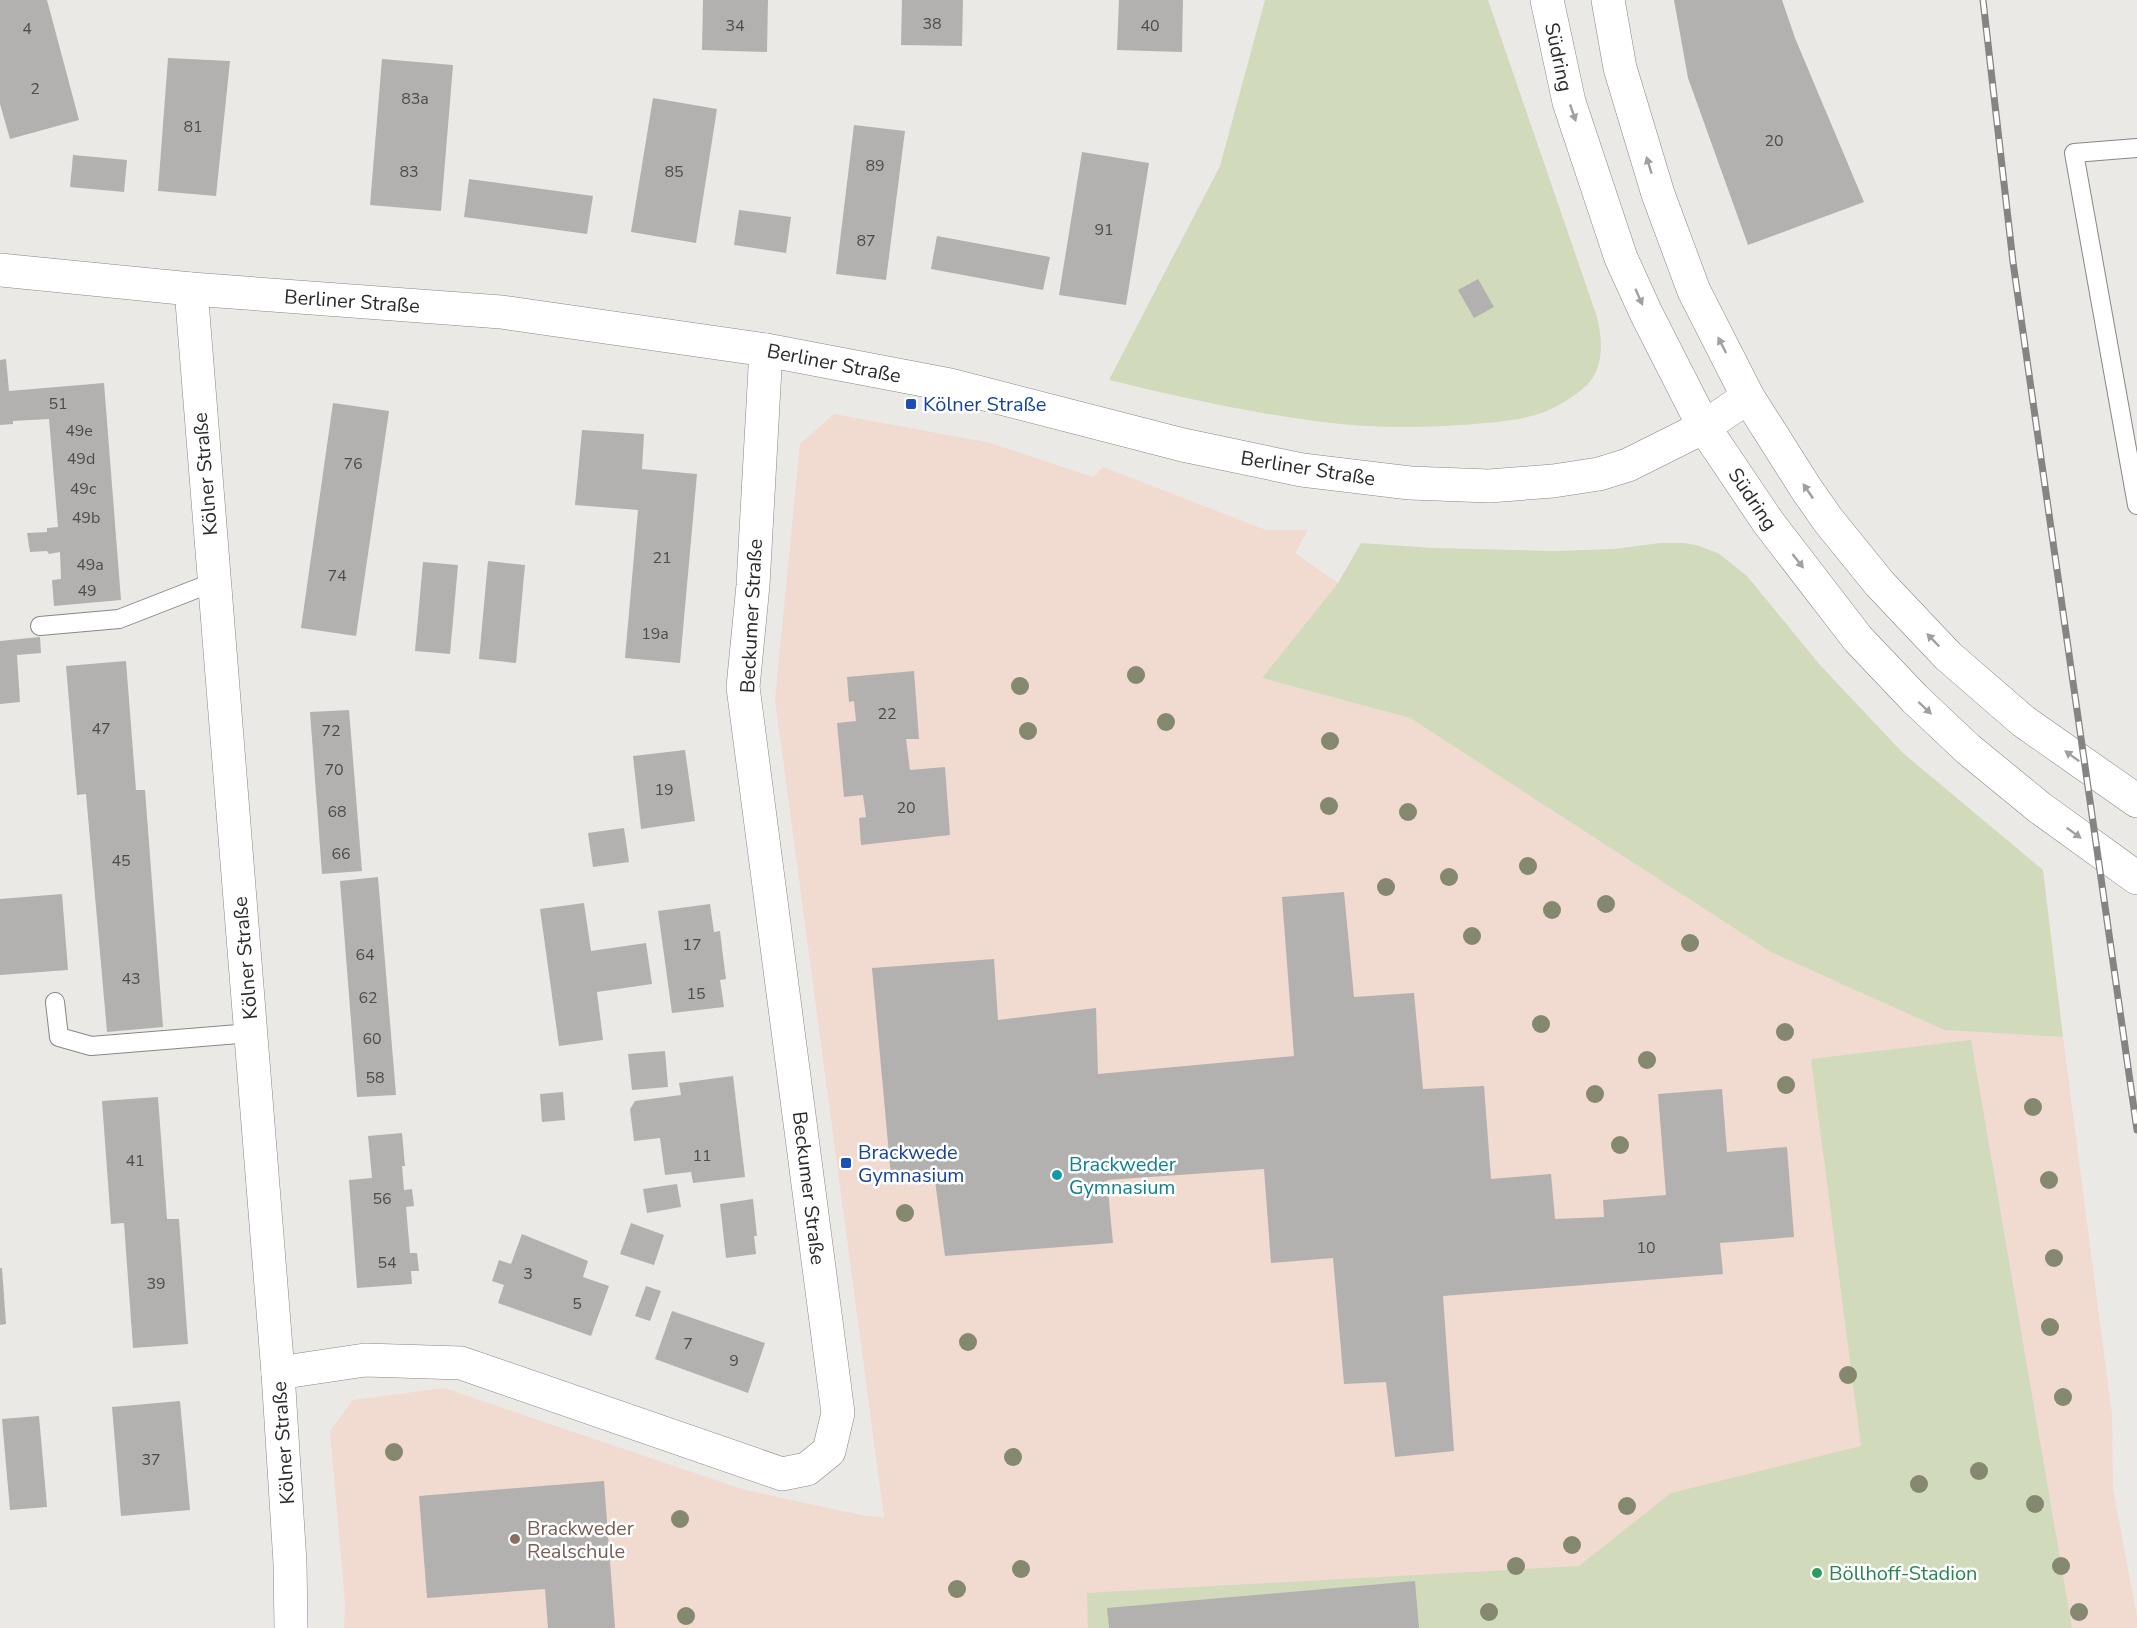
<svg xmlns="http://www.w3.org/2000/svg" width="2137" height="1628" font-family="'Nunito Sans',sans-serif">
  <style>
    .education { fill: #f1dacf }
    .green { fill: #d1dabb }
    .building { fill: #b3b1af }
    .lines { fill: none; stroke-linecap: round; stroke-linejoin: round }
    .lane-casing { stroke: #898785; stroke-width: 20 }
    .street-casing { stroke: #898785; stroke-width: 34 }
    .secondary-casing { stroke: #898785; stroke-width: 34 }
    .lane { stroke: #fff; stroke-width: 18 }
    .street { stroke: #fff; stroke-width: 33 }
    .secondary { stroke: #fff; stroke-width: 33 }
    .rail-casing { stroke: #868482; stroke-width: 7 }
    .rail { stroke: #fff; stroke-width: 4.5; stroke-dasharray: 14; stroke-linecap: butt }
    .tree { fill: #84886e }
    .oneway { fill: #a0a09f }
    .transit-dot { fill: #1a4fb4; stroke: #fff; stroke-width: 2 }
    .culture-dot { fill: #0f9aa8; stroke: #fff; stroke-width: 2 }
    .education-dot { fill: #8d6e63; stroke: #fff; stroke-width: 2 }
    .leisure-dot { fill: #2e9e5b; stroke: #fff; stroke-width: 2 }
    .labels { text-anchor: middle; stroke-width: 5; stroke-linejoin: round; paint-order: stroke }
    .number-label { font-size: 16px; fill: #4e4c4b }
    .street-label { font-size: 20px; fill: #2c2b2a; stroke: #fff }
    .transit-label { font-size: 20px; fill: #164399; stroke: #fff; text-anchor: start }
    .culture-label { font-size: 20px; fill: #0d838f; stroke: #fff; text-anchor: start }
    .education-label { font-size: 20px; fill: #785e54; stroke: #fff; text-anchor: start }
    .leisure-label { font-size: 20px; fill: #27864d; stroke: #fff; text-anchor: start }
  </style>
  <rect width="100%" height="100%" fill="#ebe9e6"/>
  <path class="education" d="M834,414L991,443L1093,477L1103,467L1266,530H1308L1295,553L1338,583L1262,678L1410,718L1771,952L1944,1030L2063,1037L2112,1415L2113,1489L2137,1617V1628H344L345,1603L330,1431L353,1400L444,1388L745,1490L866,1516L884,1517L775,699L800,444Z"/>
  <g class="green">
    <path d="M1265,0H1488L1597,317C1602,338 1604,360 1592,379C1582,393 1552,411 1535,415C1519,420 1502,421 1486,423C1431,428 1377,429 1322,422C1250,413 1179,397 1109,380L1220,166Z"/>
    <path d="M1361,543L1433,548L1554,551L1614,549L1660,543H1683L1696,545L1718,553L1747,576L1820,665L1903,753L2043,870L2063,1037L1944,1030L1771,952L1410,718L1262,678L1338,583Z"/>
    <path d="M1971,1040L2072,1628H1088L1087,1593L1579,1566L1671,1493L1861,1446L1811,1059Z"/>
  </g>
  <g class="building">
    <path d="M0,0H47L79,120L10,139L0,104Z"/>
    <path d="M703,0H768L767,52L702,50Z"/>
    <path d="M902,0H963L962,46L901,45Z"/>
    <path d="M1119,0H1183L1182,52L1117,50Z"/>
    <path d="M1674,0H1782L1795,38L1864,202L1748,245L1688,78Z"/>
    <path d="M168,58L230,61L216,196L158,191Z"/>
    <path d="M382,59L453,65L441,211L370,205Z"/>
    <path d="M653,98L717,109L696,243L631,232Z"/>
    <path d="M854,125L905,131L886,280L836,274Z"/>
    <path d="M1082,152L1149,163L1126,305L1059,295Z"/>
    <path d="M73,155L127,160L124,192L70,187Z"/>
    <path d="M469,179L593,196L587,234L464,217Z"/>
    <path d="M739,210L791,217L786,253L734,245Z"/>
    <path d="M937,236L1050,257L1043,290L931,269Z"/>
    <path d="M1478,279L1494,307L1474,318L1458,290Z"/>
    <path d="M6,359L9,391L104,383L121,600L54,606L52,580L61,579L60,552L49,554L47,551L30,552L27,533L47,532V528L58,527L49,419L13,421V424L0,425V360Z"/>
    <path d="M333,403L389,411L356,636L301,628Z"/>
    <path d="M582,430L644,434L642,469L697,474L680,663L625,658L638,510L575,505Z"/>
    <path d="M488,561L525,565L516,663L479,659Z"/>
    <path d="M423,562L458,565L450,654L415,651Z"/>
    <path d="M40,637L41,653L17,655L20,702L0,704V641Z"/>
    <path d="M126,661L136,790H145L163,1027L107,1032L86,794L77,795L66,666Z"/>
    <path d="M914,671L919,739H906L910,770L945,767L950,835L861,845L859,818L866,817L863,795L844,797L837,723L856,721L854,701L849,702L847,677Z"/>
    <path d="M349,710L362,871L322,874L310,712Z"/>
    <path d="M685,750L695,821L641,829L633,756Z"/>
    <path d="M624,828L629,862L593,867L588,833Z"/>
    <path d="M378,877L396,1095L357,1097L340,881Z"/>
    <path d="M1344,892L1354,997L1414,993L1423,1089L1484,1086L1491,1179L1551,1174L1555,1219L1604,1217L1603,1200L1666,1195L1658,1094L1722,1089L1727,1152L1787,1147L1794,1237L1720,1243L1723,1274L1443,1296L1454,1451L1395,1457L1386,1382L1344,1384L1333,1258L1271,1263L1264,1169L1107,1180L1113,1243L945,1256L934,1173L891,1176L872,968L994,959L998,1020L1096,1008L1098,1074L1294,1056L1282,897Z"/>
    <path d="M62,894L68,970L0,975V899Z"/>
    <path d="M584,903L591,951L646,943L652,984L597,992L603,1040L559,1046L540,909Z"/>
    <path d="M710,904L714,932L720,931L723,956L726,979L720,980L724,1007L672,1013L658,911Z"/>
    <path d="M665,1051L668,1087L632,1090L628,1054Z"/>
    <path d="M733,1076L745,1177L693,1183L691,1172L665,1175L660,1138L634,1141L630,1109L635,1101L681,1095L679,1083Z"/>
    <path d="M563,1092L565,1120L542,1122L540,1094Z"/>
    <path d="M158,1097L167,1219H179L188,1344L133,1348L124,1223L111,1224L102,1101Z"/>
    <path d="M402,1133L405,1166H402L404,1190L412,1189L414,1206L406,1207L410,1253H417L419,1271H411L412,1284L357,1288L349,1180L372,1178L368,1136Z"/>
    <path d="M677,1184L681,1207L647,1213L643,1189Z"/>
    <path d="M753,1199L757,1236H754L756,1254L726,1258L720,1204Z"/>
    <path d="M631,1223L664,1235L654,1265L620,1254Z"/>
    <path d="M522,1234L588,1261L583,1277L609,1286L591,1336L498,1303L504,1285L492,1281L499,1260L511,1264Z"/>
    <path d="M0,1268H2L6,1324L0,1325Z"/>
    <path d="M646,1286L661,1291L650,1321L635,1316Z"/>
    <path d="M672,1311L765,1343L748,1393L655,1359Z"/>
    <path d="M180,1401L190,1510L121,1516L112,1407Z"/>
    <path d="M39,1416L47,1507L10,1510L2,1419Z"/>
    <path d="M604,1481L615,1628H548L545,1589L427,1598L419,1496Z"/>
    <path d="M1415,1581L1419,1628H1109L1107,1608Z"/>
  </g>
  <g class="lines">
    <defs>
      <g id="lane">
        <path d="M2137,148L2074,153L2137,505"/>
        <path d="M40,626L119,619L214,582"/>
        <path d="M55,1002L59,1037L91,1046L251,1033"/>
      </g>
      <g id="street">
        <path d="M191,289L278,1373L290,1563L291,1628"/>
        <path d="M278,1373L365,1360L461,1363L782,1474L807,1469L829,1451L838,1413L743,687L753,585L766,350"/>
      </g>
      <g id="secondary">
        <path d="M1547,0L1569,102L1621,258L1646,313L1704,427L1768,522L1858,639L1915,699L1968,749L2040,808L2137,878"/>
        <path d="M1608,0L1620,68L1658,194L1694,291L1748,397L1807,490L1828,520L1879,583L1948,656L2023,721L2137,801"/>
        <path d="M0,270L191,289L501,312L766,350L950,385L1183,445L1302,470L1410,483L1489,486L1553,481L1599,474L1628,465L1704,427L1748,397"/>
      </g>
    </defs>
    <use href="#lane" class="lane-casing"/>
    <use href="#street" class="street-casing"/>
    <use href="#secondary" class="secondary-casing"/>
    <use href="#lane" class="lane"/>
    <use href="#street" class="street"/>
    <use href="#secondary" class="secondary"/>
    <defs>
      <path id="rail" d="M1983,0L2013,262L2137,1130"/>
    </defs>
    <use href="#rail" class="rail-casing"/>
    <use href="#rail" class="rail"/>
  </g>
  <g class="tree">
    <circle cx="1136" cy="675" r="9"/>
    <circle cx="1020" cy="686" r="9"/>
    <circle cx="1166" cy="722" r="9"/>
    <circle cx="1028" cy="731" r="9"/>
    <circle cx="1330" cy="741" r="9"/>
    <circle cx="1329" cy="806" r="9"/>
    <circle cx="1408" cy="812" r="9"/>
    <circle cx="1528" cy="866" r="9"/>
    <circle cx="1449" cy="877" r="9"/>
    <circle cx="1386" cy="887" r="9"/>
    <circle cx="1606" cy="904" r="9"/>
    <circle cx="1552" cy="910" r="9"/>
    <circle cx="1472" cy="936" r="9"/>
    <circle cx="1690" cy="943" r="9"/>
    <circle cx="1541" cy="1024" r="9"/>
    <circle cx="1785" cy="1032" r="9"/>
    <circle cx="1647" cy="1060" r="9"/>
    <circle cx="1786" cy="1085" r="9"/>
    <circle cx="1595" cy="1094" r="9"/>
    <circle cx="2033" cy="1107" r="9"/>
    <circle cx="1620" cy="1145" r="9"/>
    <circle cx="2049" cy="1180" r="9"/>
    <circle cx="905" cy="1213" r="9"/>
    <circle cx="2054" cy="1258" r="9"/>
    <circle cx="2050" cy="1327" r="9"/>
    <circle cx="968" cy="1342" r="9"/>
    <circle cx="1848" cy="1375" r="9"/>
    <circle cx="2063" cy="1397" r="9"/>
    <circle cx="394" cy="1452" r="9"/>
    <circle cx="1013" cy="1457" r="9"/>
    <circle cx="1979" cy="1471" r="9"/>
    <circle cx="1919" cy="1484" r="9"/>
    <circle cx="2035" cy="1504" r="9"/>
    <circle cx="1627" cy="1506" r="9"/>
    <circle cx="680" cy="1519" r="9"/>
    <circle cx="1572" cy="1545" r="9"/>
    <circle cx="1516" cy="1566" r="9"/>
    <circle cx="2061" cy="1566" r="9"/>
    <circle cx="1021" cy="1569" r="9"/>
    <circle cx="957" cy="1589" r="9"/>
    <circle cx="1489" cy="1612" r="9"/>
    <circle cx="2079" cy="1612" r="9"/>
    <circle cx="686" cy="1616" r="9"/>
  </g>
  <defs><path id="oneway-solid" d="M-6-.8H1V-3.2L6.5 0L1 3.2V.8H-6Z" transform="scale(1.5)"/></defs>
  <g class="oneway">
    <use href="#oneway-solid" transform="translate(1573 113) rotate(71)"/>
    <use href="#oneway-solid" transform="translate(1649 165) rotate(-107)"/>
    <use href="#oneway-solid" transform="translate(1639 297) rotate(66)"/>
    <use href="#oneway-solid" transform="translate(1722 345) rotate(-117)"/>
    <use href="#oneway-solid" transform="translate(1808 491) rotate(-124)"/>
    <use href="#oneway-solid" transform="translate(1798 561) rotate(52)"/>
    <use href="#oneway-solid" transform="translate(1933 640) rotate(-134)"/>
    <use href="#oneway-solid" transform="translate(1925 708) rotate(43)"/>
    <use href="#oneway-solid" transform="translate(2072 756) rotate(-144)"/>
    <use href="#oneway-solid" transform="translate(2074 833) rotate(36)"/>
  </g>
  <g class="transit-dot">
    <rect x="905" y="398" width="12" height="12" rx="3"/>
    <rect x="840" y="1157" width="12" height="12" rx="3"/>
  </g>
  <circle class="culture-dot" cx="1057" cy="1175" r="6"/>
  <circle class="education-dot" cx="515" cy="1539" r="6"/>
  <circle class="leisure-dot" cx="1817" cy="1573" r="6"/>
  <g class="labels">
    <g class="number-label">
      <text x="932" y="29">38</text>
      <text x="735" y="31">34</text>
      <text x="1150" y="31">40</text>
      <text x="27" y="34">4</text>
      <text x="35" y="94">2</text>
      <text x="415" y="104">83a</text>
      <text x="193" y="132">81</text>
      <text x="1774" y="146">20</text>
      <text x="875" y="171">89</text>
      <text x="409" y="177">83</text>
      <text x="674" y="177">85</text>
      <text x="1104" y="235">91</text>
      <text x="866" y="246">87</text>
      <text x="58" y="409">51</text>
      <text x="79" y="436">49e</text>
      <text x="81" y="464">49d</text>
      <text x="353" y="469">76</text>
      <text x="83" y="494">49c</text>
      <text x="86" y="523">49b</text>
      <text x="662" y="563">21</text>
      <text x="90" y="570">49a</text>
      <text x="337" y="581">74</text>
      <text x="87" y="596">49</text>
      <text x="655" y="639">19a</text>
      <text x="887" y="719">22</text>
      <text x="101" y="734">47</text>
      <text x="331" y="736">72</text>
      <text x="334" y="775">70</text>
      <text x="664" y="795">19</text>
      <text x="906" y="813">20</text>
      <text x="337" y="817">68</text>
      <text x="341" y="859">66</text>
      <text x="121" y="866">45</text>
      <text x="692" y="950">17</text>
      <text x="365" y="960">64</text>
      <text x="131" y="984">43</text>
      <text x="696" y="999">15</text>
      <text x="368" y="1003">62</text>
      <text x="372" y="1044">60</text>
      <text x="375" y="1083">58</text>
      <text x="702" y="1161">11</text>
      <text x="135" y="1166">41</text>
      <text x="382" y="1204">56</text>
      <text x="1646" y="1253">10</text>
      <text x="387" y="1268">54</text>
      <text x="528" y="1279">3</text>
      <text x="156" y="1289">39</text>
      <text x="577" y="1309">5</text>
      <text x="688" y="1349">7</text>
      <text x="734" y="1366">9</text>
      <text x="151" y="1465">37</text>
    </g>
    <g class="street-label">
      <text transform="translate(1559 57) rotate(78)" y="7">Südring</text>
      <text transform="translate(352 301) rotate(4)" y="7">Berliner Straße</text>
      <text transform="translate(834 363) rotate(11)" y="7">Berliner Straße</text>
      <text transform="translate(1308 468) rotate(9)" y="7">Berliner Straße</text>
      <text transform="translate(205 474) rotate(-95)" y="7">Kölner Straße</text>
      <text transform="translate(1753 499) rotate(56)" y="7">Südring</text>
      <text transform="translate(751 616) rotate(-87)" y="7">Beckumer Straße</text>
      <text transform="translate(245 958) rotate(-95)" y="7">Kölner Straße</text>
      <text transform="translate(809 1188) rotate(83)" y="7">Beckumer Straße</text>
      <text transform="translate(283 1443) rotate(-94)" y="7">Kölner Straße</text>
    </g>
    <g class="transit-label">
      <text x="923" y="411">Kölner Straße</text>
      <text x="858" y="1159">Brackwede<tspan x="858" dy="23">Gymnasium</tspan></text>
    </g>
    <g class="culture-label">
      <text x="1069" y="1171">Brackweder<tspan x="1069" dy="23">Gymnasium</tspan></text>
    </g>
    <g class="education-label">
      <text x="527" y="1535">Brackweder<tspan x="527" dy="23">Realschule</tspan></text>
    </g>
    <g class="leisure-label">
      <text x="1829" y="1580">Böllhoff-Stadion</text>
    </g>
  </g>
</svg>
